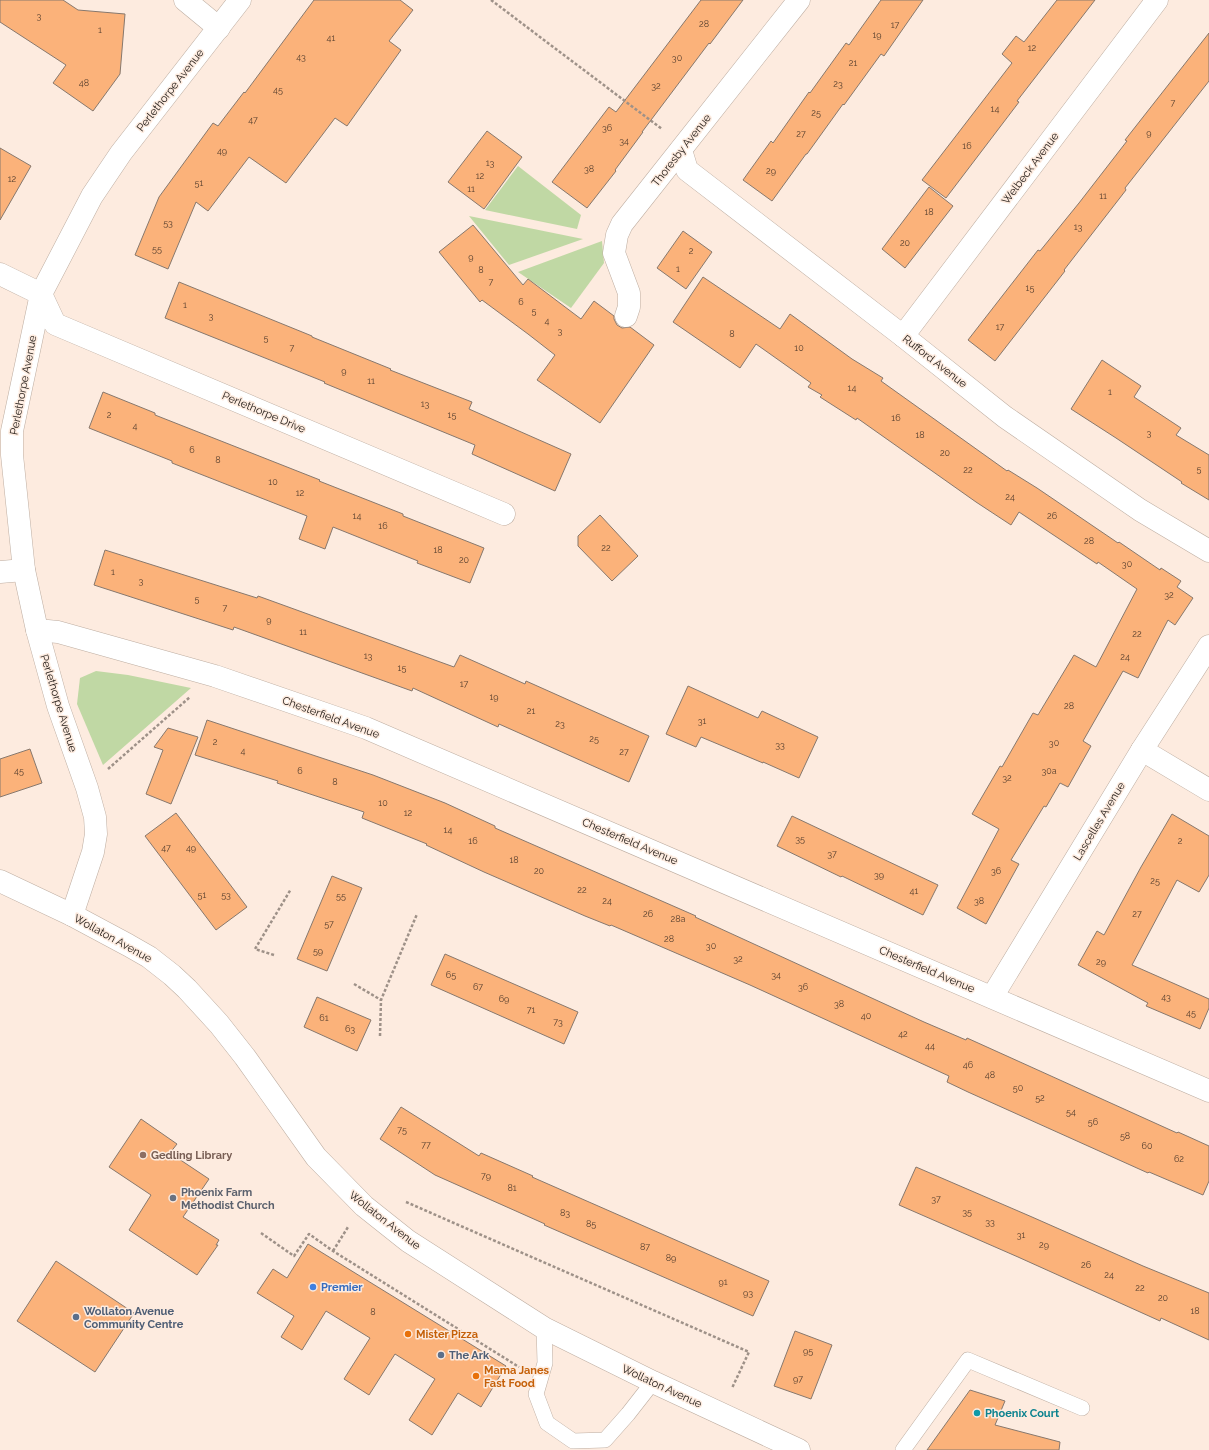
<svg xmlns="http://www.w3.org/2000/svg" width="1209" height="1450" font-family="Raleway,sans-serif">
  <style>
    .green { fill: #c0d8a4 }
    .building { fill: #fbb27a; stroke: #87786d }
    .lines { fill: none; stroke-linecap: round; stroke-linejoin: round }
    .lane-casing { stroke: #beaea2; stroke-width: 16 }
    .street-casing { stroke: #beaea2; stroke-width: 23 }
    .path { stroke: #9e9188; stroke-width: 2.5; stroke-dasharray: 3 2; stroke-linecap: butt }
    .lane { stroke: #fff; stroke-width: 15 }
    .street { stroke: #fff; stroke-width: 22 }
    .education-dot { fill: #8d6e63; stroke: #fdebdf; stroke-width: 1.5 }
    .worship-dot { fill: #6b7280; stroke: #fdebdf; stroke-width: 1.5 }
    .shop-dot { fill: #3f7fe0; stroke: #fdebdf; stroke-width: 1.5 }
    .service-dot { fill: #5c6f8a; stroke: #fdebdf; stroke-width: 1.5 }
    .food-dot { fill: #e8710a; stroke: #fdebdf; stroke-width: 1.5 }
    .culture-dot { fill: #0f9aa8; stroke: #fdebdf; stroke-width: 1.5 }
    .labels { text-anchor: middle; stroke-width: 3; stroke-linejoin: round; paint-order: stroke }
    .number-label { font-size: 9px; fill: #563f2e }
    .street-label { font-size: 11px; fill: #1f1915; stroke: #fdebdf }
    .education-label { font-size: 11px; font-weight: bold; fill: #785e54; stroke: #fdebdf; text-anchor: start }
    .worship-label { font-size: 11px; font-weight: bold; fill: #5b616d; stroke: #fdebdf; text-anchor: start }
    .shop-label { font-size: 11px; font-weight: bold; fill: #366cbe; stroke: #fdebdf; text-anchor: start }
    .service-label { font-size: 11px; font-weight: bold; fill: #4e5e75; stroke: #fdebdf; text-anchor: start }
    .food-label { font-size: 11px; font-weight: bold; fill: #c56008; stroke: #fdebdf; text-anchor: start }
    .culture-label { font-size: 11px; font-weight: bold; fill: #0d838f; stroke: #fdebdf; text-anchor: start }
  </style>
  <rect width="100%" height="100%" fill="#fdebdf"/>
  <g class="green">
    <path d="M518,166L581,215L577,229L485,210Z"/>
    <path d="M469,216L583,239L509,265Z"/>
    <path d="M602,241L604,263L571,308L518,272Z"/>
    <path d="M96,671L128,675L191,688L103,765L77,704L80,678Z"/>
  </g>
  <g class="building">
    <path d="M0,0H63L78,10L125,14L120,74L93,111L53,83L66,65L0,22Z"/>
    <path d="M314,0H400L413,10L389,41L401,50L347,126L335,118L286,183L249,157L208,211L196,202L168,269L135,255L159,197L213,123L218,126L244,92L245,93Z"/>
    <path d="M701,0H743L710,44L709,43L642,132H643L615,170L616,171L587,208L552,182L609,107L616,112Z"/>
    <path d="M881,0H923L884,56L881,54L844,105L843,104L807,154H806L772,201L743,180L771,141L773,143L809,92L810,93L846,43L849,45Z"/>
    <path d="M1057,0H1095L1017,101L1019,102L946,198L922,180L1012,63L1002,54L1016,36L1024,42Z"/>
    <path d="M1209,33V81L1125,188L1126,190L1064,270L1065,271L995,361L968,340L1038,250L1040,251L1079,203L1127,141L1125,140Z"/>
    <path d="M487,131L522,157L484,209L448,182Z"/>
    <path d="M0,148L31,166L0,220Z"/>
    <path d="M929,187L953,206L905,268L882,249Z"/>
    <path d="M473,225L523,285L528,279L581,319L594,301L614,316V319L617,325L622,328L630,327L654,345L600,423L537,380L555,355L528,334L482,300L480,302L439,252Z"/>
    <path d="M683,231L712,252L686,289L657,268Z"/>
    <path d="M703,277L780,329L790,314L852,359L883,378L881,381L1007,471L1008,470L1037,488L1118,543L1119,542L1160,570L1161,568L1181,581L1177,587L1193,598L1175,625L1168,620L1138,678L1123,671L1083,741L1091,746L1068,787L1060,783L1046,807L1044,806L1011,860L1019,864L986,924L957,908L999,829L972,814L1000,766L1002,767L1033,713L1038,715L1074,655L1096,667L1137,589L1098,562L1097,564L1019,512L1011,525L976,502L857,418L856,420L820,397L822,395L808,387L811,383L756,344L740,368L673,322Z"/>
    <path d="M179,282L312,336V337L391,369L390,370L472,402L469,409L571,454L555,491L472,454L475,445L324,383L325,382L165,318Z"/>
    <path d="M1102,360L1141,386L1134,397L1181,428L1176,435L1209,455V500L1181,483L1182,482L1116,438L1071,409Z"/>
    <path d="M103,392L155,413V415L320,480L319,481L403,514V516L484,548L470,583L417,563L418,561L333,527L325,549L299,539L307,516L172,463V461L89,428Z"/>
    <path d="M600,515L638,556L612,581L578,546V536Z"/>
    <path d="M105,550L257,598L258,596L454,667L460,655L525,684L526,681L649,736L629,782L499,724L498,727L413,688L412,691L234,627L233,630L94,585Z"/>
    <path d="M688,686L758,718L762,711L818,737L799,778L763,762V763L701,737L696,747L666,734Z"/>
    <path d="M207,720L373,775L445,803L495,826V828L696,916L695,917L924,1022L966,1040L967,1038L1177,1133L1178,1132L1209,1146V1181L1203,1195L1149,1172L1148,1173L968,1092L947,1082L949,1076L750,985L611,925L610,926L585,916L484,872L426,845L427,844L362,818L364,812L277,783L278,781L195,755Z"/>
    <path d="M168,728L198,737L171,804L146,794L163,750L154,747Z"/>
    <path d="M30,749L42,783L0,797V759Z"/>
    <path d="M176,813L247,907L216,930L145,836Z"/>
    <path d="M1172,814L1209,836V875L1199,892L1177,880L1132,965L1209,999V1008L1200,1029L1146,1006L1148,1003L1078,965L1097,931L1104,935L1141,867Z"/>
    <path d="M792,816L938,885L923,915L842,876L841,877L777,846Z"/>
    <path d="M332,876L362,888L327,971L297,959Z"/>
    <path d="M445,954L578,1012L564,1044L431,985Z"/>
    <path d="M317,997L371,1020L357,1051L304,1027Z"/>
    <path d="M401,1107L479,1156L481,1153L533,1176L532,1177L769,1281L753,1316L544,1225L545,1224L435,1175L380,1139Z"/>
    <path d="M141,1119L177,1144L170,1153L209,1179L183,1217L219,1240L216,1245H218L197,1275L129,1230L151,1195L109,1167Z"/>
    <path d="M916,1167L1032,1217L1143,1266L1209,1293V1340L1161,1318L1160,1321L1018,1257L899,1205Z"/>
    <path d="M308,1244L506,1366L481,1407L458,1393L432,1435L409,1420L435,1379L395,1354L369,1395L344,1379L370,1338L326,1311L302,1350L281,1337L294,1316L257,1293L273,1269L287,1278Z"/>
    <path d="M56,1261L134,1313L95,1372L17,1321Z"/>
    <path d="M795,1331L832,1345L811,1399L774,1386Z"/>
    <path d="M970,1390L1005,1401L995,1425L1060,1442L1059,1450H927Z"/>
  </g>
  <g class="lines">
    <defs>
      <g id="lane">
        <path d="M544,1328L545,1363L536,1394L547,1423L573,1441L605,1440L628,1414L653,1382"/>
        <path d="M903,1450L968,1360L1082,1408"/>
      </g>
      <g id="street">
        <path d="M185,0L219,28"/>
        <path d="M681,150L687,170L903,336L1005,417L1140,510L1209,551"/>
        <path d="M0,274L41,294L55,324L504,514"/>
        <path d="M626,316L629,307V293L614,253L617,235L622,224L799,0"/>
        <path d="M903,336L1157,0"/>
        <path d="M0,572L24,570"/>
        <path d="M37,630L58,632L215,676L366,728L1209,1091"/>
        <path d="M1142,750L1209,790"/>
        <path d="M0,881L72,915L128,945L149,957L172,975L187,989L219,1024L245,1057L316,1157L364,1206L408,1241L544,1328L653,1382L799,1450"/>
        <path d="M72,915L93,852L96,834L95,817L87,788L58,706L37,630L24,570L12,455V431L41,294L92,196L121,153L240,0"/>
        <path d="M992,997L1142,750L1209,646"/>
      </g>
    </defs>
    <use href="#lane" class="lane-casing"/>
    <use href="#street" class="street-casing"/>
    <g class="path">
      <path d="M491,0L662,129"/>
      <path d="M108,769L190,697"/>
      <path d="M274,955L255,949L291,889"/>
      <path d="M354,984L381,1000"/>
      <path d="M380,1036L381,1000L417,914"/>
      <path d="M406,1202L749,1352L732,1388"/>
      <path d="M261,1233L294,1256L309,1234L333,1251L519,1367"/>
      <path d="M333,1251L348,1227"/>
    </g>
    <use href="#lane" class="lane"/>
    <use href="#street" class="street"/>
  </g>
  <circle class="education-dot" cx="143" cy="1155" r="4"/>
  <circle class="worship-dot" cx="173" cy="1198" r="4"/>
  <circle class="shop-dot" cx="313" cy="1287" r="4"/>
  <g class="service-dot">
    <circle cx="76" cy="1317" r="4"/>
    <circle cx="441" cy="1355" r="4"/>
  </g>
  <g class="food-dot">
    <circle cx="408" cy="1334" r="4"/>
    <circle cx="476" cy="1376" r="4"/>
  </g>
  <circle class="culture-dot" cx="977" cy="1413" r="4"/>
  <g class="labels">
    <g class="number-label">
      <text x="39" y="19">3</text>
      <text x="704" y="27">28</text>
      <text x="895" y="28">17</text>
      <text x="100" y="33">1</text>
      <text x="877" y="38">19</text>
      <text x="331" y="41">41</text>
      <text x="1032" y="51">12</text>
      <text x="301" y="60">43</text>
      <text x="677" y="61">30</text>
      <text x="853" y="66">21</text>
      <text x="84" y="86">48</text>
      <text x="838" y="87">23</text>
      <text x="656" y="89">32</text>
      <text x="278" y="93">45</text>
      <text x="1173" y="106">7</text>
      <text x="995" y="112">14</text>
      <text x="816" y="116">25</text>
      <text x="253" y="123">47</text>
      <text x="607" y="131">36</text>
      <text x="1149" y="136">9</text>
      <text x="801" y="137">27</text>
      <text x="624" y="144">34</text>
      <text x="967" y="149">16</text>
      <text x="222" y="154">49</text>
      <text x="490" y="166">13</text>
      <text x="589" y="172">38</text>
      <text x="771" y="174">29</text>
      <text x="480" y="179">12</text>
      <text x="12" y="182">12</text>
      <text x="199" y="186">51</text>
      <text x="471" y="192">11</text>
      <text x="1103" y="199">11</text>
      <text x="929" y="215">18</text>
      <text x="168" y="226">53</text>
      <text x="1078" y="230">13</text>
      <text x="905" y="246">20</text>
      <text x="157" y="252">55</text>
      <text x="691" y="254">2</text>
      <text x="471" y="260">9</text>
      <text x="678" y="272">1</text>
      <text x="481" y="273">8</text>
      <text x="491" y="285">7</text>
      <text x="1030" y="291">15</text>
      <text x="521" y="305">6</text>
      <text x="185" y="308">1</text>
      <text x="534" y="314">5</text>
      <text x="211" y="319">3</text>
      <text x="547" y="324">4</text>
      <text x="1000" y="330">17</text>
      <text x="560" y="334">3</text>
      <text x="732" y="337">8</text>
      <text x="266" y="341">5</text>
      <text x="292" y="351">7</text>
      <text x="799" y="351">10</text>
      <text x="344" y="374">9</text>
      <text x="371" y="384">11</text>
      <text x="852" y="391">14</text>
      <text x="1110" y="395">1</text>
      <text x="425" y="407">13</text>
      <text x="109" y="418">2</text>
      <text x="452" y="418">15</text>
      <text x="896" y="421">16</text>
      <text x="135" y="429">4</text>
      <text x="1149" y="436">3</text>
      <text x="920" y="438">18</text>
      <text x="192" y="453">6</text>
      <text x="945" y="456">20</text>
      <text x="218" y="463">8</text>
      <text x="1199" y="472">5</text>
      <text x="968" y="473">22</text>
      <text x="273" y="485">10</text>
      <text x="300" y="496">12</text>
      <text x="1010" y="500">24</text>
      <text x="357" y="519">14</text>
      <text x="1052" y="519">26</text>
      <text x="383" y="529">16</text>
      <text x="1089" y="544">28</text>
      <text x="606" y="551">22</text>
      <text x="438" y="553">18</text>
      <text x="464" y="563">20</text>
      <text x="1127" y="567">30</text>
      <text x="113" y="575">1</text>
      <text x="141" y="584">3</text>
      <text x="1169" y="598">32</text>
      <text x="197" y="602">5</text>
      <text x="225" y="611">7</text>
      <text x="269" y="623">9</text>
      <text x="303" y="635">11</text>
      <text x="1137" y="637">22</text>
      <text x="368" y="659">13</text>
      <text x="1125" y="660">24</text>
      <text x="402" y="671">15</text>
      <text x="464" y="687">17</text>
      <text x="494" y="700">19</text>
      <text x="1069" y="709">28</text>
      <text x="531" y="714">21</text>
      <text x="702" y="724">31</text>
      <text x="560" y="727">23</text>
      <text x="594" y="742">25</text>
      <text x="215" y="745">2</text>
      <text x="1054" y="746">30</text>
      <text x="780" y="748">33</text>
      <text x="243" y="754">4</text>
      <text x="624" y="755">27</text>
      <text x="19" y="774">45</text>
      <text x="300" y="774">6</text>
      <text x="1049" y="774">30a</text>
      <text x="1007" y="781">32</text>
      <text x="335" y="785">8</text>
      <text x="383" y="806">10</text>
      <text x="408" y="816">12</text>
      <text x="448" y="833">14</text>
      <text x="800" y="842">35</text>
      <text x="473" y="844">16</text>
      <text x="1180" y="844">2</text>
      <text x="166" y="851">47</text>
      <text x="191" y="851">49</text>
      <text x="832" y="857">37</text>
      <text x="514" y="863">18</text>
      <text x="539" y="874">20</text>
      <text x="996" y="874">36</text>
      <text x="879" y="878">39</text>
      <text x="1155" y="884">25</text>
      <text x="582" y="893">22</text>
      <text x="914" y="894">41</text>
      <text x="202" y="898">51</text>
      <text x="226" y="898">53</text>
      <text x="341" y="899">55</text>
      <text x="607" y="904">24</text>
      <text x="979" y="904">38</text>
      <text x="648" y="917">26</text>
      <text x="1137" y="917">27</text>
      <text x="678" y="922">28a</text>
      <text x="329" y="927">57</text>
      <text x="669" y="942">28</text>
      <text x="711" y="949">30</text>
      <text x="318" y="954">59</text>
      <text x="738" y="962">32</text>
      <text x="1101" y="965">29</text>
      <text x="451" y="978">65</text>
      <text x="776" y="978">34</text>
      <text x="478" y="990">67</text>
      <text x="803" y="990">36</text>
      <text x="1166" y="1000">43</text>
      <text x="504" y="1002">69</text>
      <text x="839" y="1007">38</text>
      <text x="531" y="1013">71</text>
      <text x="1191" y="1016">45</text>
      <text x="866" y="1019">40</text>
      <text x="324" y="1021">61</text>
      <text x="558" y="1025">73</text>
      <text x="350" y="1032">63</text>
      <text x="903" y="1037">42</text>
      <text x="930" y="1049">44</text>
      <text x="968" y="1068">46</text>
      <text x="990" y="1078">48</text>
      <text x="1018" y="1091">50</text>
      <text x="1040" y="1101">52</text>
      <text x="1071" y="1115">54</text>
      <text x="1093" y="1125">56</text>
      <text x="402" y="1133">75</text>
      <text x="1125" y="1139">58</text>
      <text x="426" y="1148">77</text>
      <text x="1147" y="1149">60</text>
      <text x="1179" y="1162">62</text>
      <text x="486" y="1179">79</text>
      <text x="512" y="1191">81</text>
      <text x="936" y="1202">37</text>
      <text x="967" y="1215">35</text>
      <text x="565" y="1216">83</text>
      <text x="990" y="1225">33</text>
      <text x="591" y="1227">85</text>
      <text x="1021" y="1238">31</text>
      <text x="1044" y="1248">29</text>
      <text x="645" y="1250">87</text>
      <text x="671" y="1261">89</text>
      <text x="1086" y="1268">26</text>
      <text x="1109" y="1278">24</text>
      <text x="723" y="1285">91</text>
      <text x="1140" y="1291">22</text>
      <text x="748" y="1296">93</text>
      <text x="1163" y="1301">20</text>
      <text x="1195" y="1314">18</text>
      <text x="373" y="1315">8</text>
      <text x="808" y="1354">95</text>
      <text x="798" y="1382">97</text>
    </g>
    <g class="street-label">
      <text transform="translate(170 90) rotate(-52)" y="4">Perlethorpe Avenue</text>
      <text transform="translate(681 150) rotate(-52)" y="4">Thoresby Avenue</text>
      <text transform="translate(1030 168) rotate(-53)" y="4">Welbeck Avenue</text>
      <text transform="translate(935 361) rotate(38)" y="4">Rufford Avenue</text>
      <text transform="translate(23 385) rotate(-79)" y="4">Perlethorpe Avenue</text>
      <text transform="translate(264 412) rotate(23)" y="4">Perlethorpe Drive</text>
      <text transform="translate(59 703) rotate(73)" y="4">Perlethorpe Avenue</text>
      <text transform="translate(331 717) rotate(20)" y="4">Chesterfield Avenue</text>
      <text transform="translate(1099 821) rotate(-59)" y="4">Lascelles Avenue</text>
      <text transform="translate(630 841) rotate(23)" y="4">Chesterfield Avenue</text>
      <text transform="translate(113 938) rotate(29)" y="4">Wollaton Avenue</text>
      <text transform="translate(927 969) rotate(23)" y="4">Chesterfield Avenue</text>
      <text transform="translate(385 1220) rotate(38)" y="4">Wollaton Avenue</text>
      <text transform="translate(662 1386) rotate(25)" y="4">Wollaton Avenue</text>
    </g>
    <g class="education-label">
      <text x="151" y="1159">Gedling Library</text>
    </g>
    <g class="worship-label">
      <text x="181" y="1196">Phoenix Farm<tspan x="181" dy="13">Methodist Church</tspan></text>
    </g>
    <g class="shop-label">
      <text x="321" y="1291">Premier</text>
    </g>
    <g class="service-label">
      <text x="84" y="1315">Wollaton Avenue<tspan x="84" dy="13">Community Centre</tspan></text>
      <text x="449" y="1359">The Ark</text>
    </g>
    <g class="food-label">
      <text x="416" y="1338">Mister Pizza</text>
      <text x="484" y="1374">Mama Janes<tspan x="484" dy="13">Fast Food</tspan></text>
    </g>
    <g class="culture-label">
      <text x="985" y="1417">Phoenix Court</text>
    </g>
  </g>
</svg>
